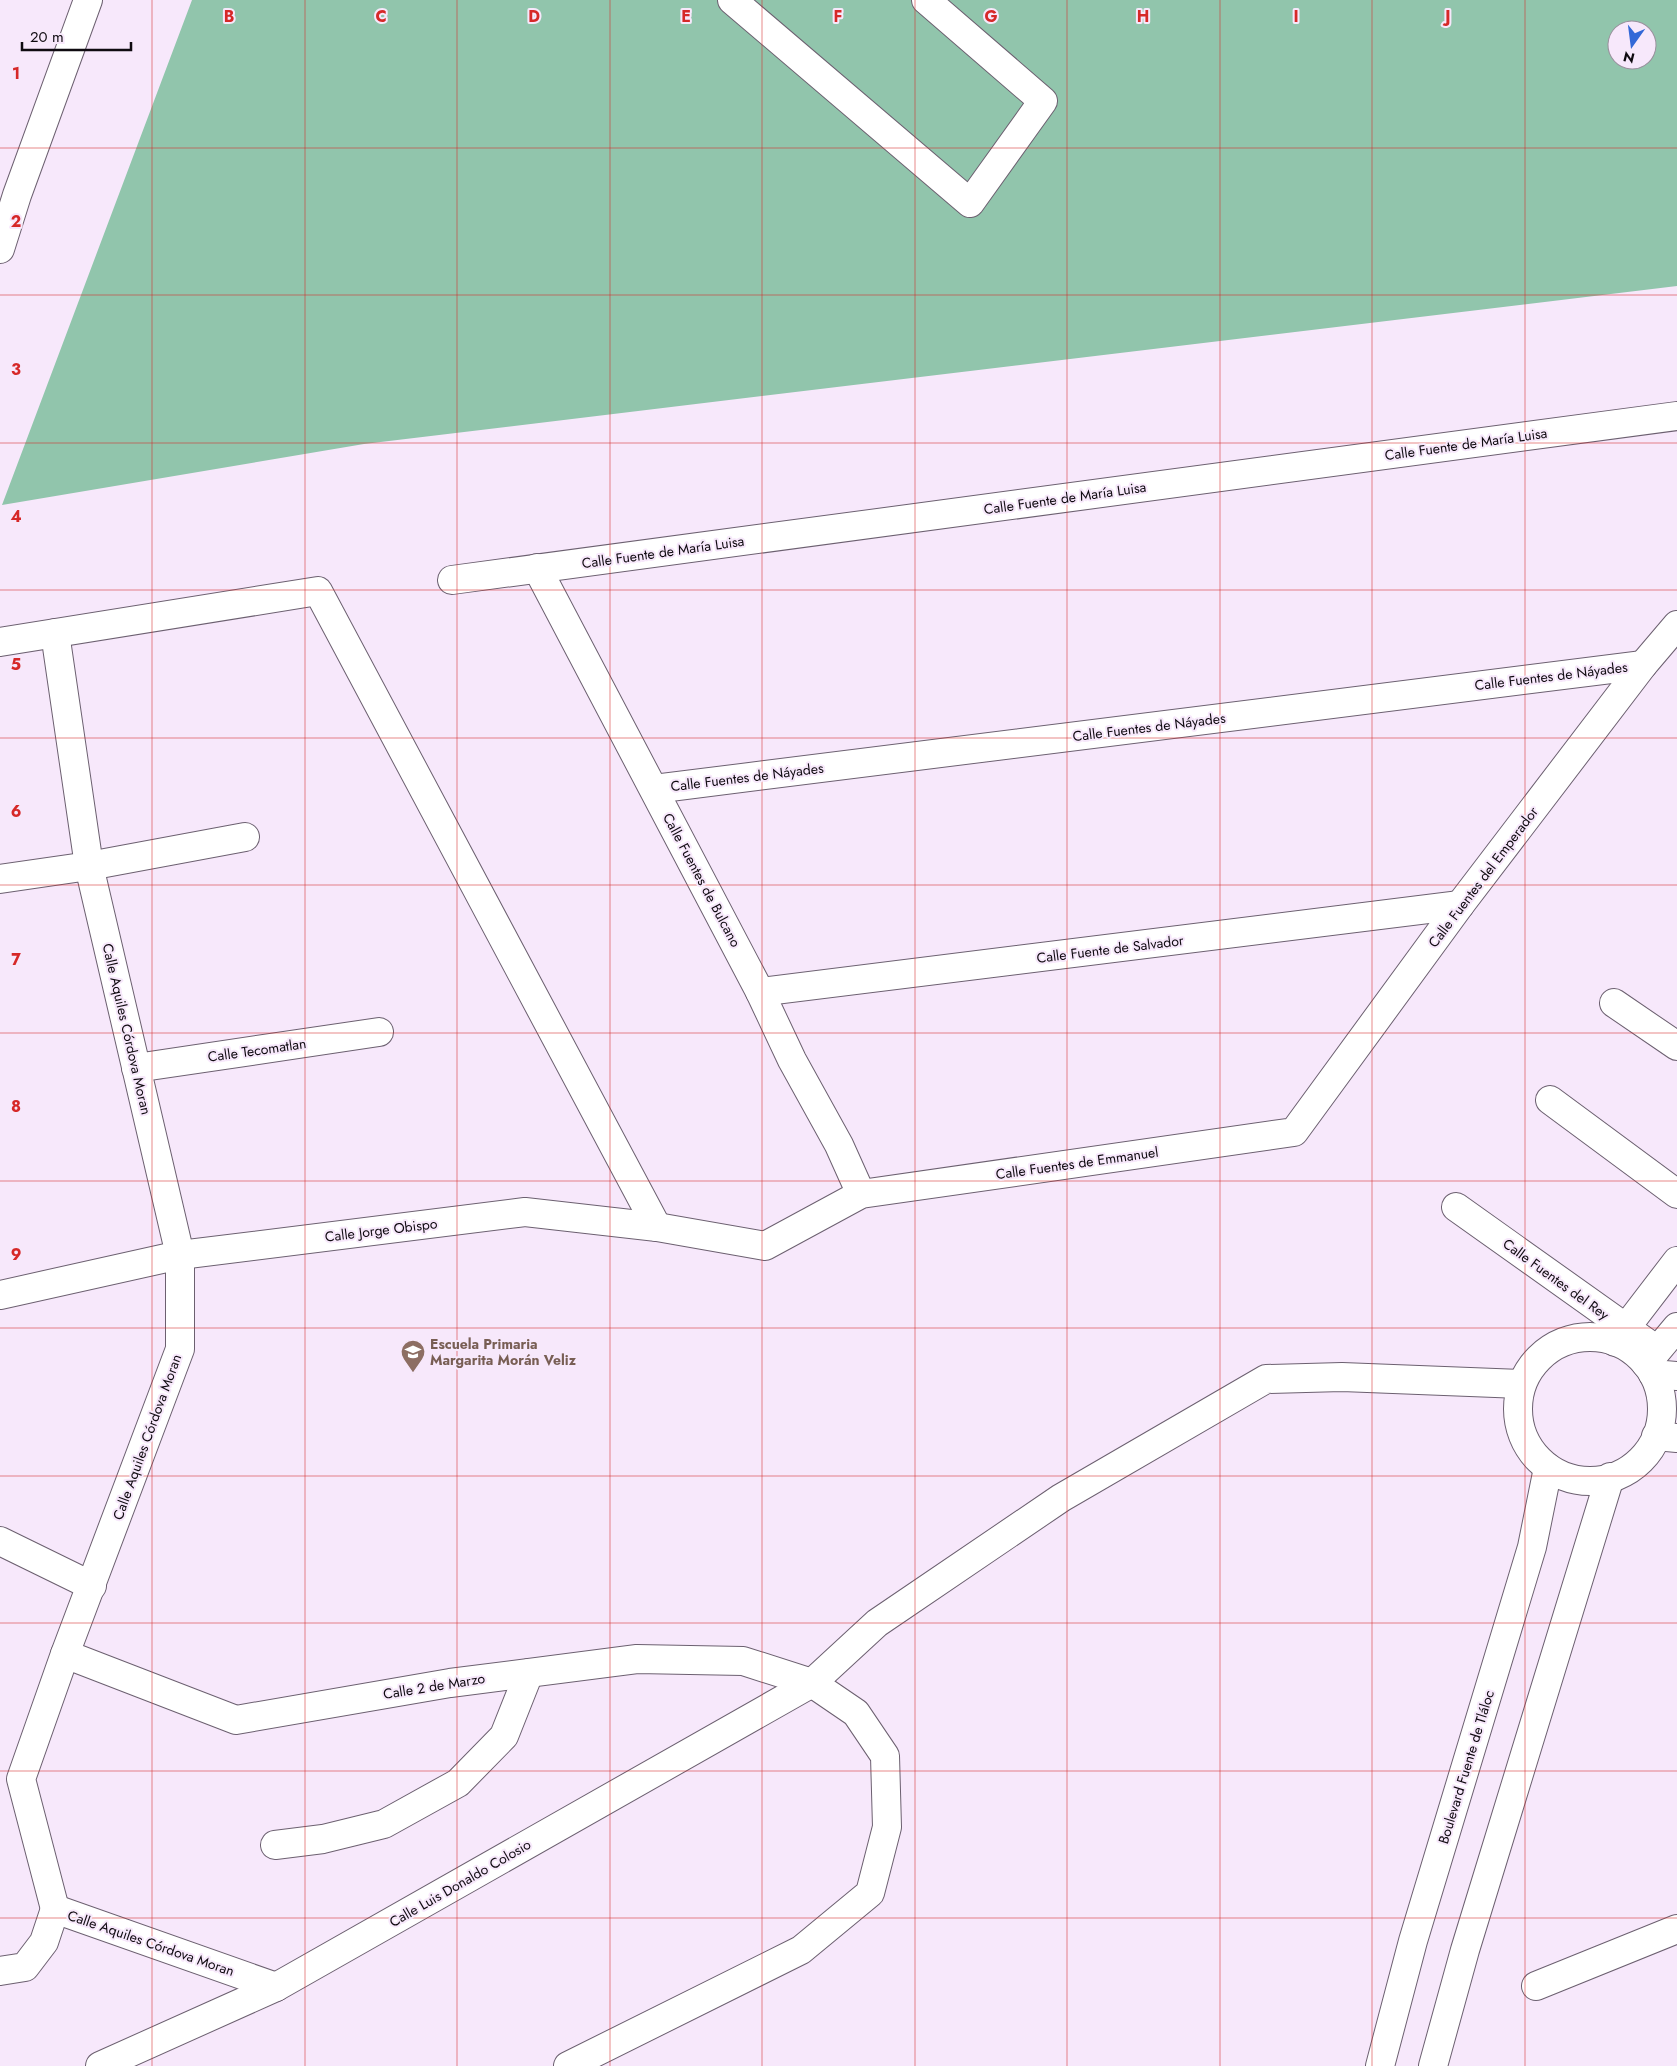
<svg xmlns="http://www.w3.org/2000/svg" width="1677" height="2066" font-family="Jost,sans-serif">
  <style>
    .forest { fill: #91c5ac; fill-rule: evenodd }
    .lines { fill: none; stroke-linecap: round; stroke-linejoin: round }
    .minor-casing { stroke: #6c6070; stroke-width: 30 }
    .tertiary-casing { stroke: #6c6070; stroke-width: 30 }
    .minor { stroke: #fff; stroke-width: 28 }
    .tertiary { stroke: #fff; stroke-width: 28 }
    .grid { fill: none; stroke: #d62828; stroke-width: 1; stroke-opacity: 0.55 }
    .labels { text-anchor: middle; stroke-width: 4; stroke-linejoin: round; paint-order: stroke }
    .street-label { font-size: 14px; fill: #0f0a10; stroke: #f7e8fb }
    .education-label { font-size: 14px; font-weight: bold; fill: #785e54; stroke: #f7e8fb; text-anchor: start }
    .grid-label { font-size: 16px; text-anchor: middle; font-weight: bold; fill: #d62828; stroke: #f7e8fb; stroke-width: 4; stroke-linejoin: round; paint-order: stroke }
  </style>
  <rect width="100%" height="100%" fill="#f7e8fb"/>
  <path class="forest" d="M192,0H1677V286L364,444L2,505ZM1617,30H1647V60H1617Z"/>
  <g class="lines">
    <defs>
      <g id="minor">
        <path d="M732,0L970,203L1043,101L926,0"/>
        <path d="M0,249L17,195L88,0"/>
        <path d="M537,568L760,992L792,1060L839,1145L861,1194"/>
        <path d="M452,580L1677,416"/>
        <path d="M55,633L89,866L180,1255V1349L65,1654L21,1779L55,1909"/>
        <path d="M0,642L318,591L657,1227"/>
        <path d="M654,789L1643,665"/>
        <path d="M0,879L89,866L245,837"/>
        <path d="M760,992L1460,905"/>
        <path d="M1614,1003L1677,1046"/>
        <path d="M136,1068L379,1032"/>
        <path d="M1550,1100L1677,1194"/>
        <path d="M1456,1207L1657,1350"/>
        <path d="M0,1295L180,1255L525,1212L657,1227L765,1246L861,1194L1294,1132L1460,905L1643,665L1677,625"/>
        <path d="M1615,1342L1677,1261"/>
        <path d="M1646,1364L1677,1327"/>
        <path d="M1653,1374L1677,1376"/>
        <path d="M1656,1436L1677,1438"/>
        <path d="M0,1541L92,1586"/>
        <path d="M65,1654L236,1720L450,1683L637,1659L743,1661L812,1683"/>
        <path d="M275,1845L323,1839L384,1824L458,1783L504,1736L529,1673"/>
        <path d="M55,1909L276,1987"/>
        <path d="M0,1971L25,1967L44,1942L55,1909"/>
        <path d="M1536,1986L1677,1929"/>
        <path d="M100,2066L276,1987L812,1683"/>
      </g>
      <g id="tertiary">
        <circle cx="1590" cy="1409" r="72"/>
        <path d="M568,2066L801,1950L870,1893L887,1827L885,1756L856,1713L812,1683L877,1623L1061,1498L1266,1379L1342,1377L1521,1384"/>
        <path d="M1380,2066L1413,1941L1532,1547L1548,1468"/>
        <path d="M1433,2066L1465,1950L1610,1477"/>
      </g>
    </defs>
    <use href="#minor" class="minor-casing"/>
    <use href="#tertiary" class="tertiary-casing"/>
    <use href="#minor" class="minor"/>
    <use href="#tertiary" class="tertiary"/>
  </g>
  <path class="grid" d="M152,0V2066M305,0V2066M457,0V2066M610,0V2066M762,0V2066M915,0V2066M1067,0V2066M1220,0V2066M1372,0V2066M1525,0V2066M0,148H1677M0,295H1677M0,443H1677M0,590H1677M0,738H1677M0,885H1677M0,1033H1677M0,1181H1677M0,1328H1677M0,1476H1677M0,1623H1677M0,1771H1677M0,1918H1677"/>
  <defs>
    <symbol id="school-pin" viewBox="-11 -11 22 30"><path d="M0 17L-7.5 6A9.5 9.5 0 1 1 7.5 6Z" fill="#8d6e63" stroke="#f7e8fb"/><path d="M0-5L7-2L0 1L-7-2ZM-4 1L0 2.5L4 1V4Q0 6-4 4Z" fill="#fff"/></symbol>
  </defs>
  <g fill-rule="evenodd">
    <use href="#school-pin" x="399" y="1338" width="28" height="38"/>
  </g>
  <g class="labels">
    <g class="street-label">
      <text transform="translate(1466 444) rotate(-8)" y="5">Calle Fuente de María Luisa</text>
      <text transform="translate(1065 498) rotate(-8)" y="5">Calle Fuente de María Luisa</text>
      <text transform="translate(663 552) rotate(-8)" y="5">Calle Fuente de María Luisa</text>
      <text transform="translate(1551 676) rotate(-7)" y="5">Calle Fuentes de Náyades</text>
      <text transform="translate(1149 727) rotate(-7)" y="5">Calle Fuentes de Náyades</text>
      <text transform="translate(747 777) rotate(-7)" y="5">Calle Fuentes de Náyades</text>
      <text transform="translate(1483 877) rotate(-53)" y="5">Calle Fuentes del Emperador</text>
      <text transform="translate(702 880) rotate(62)" y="5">Calle Fuentes de Bulcano</text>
      <text transform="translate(1110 949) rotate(-7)" y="5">Calle Fuente de Salvador</text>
      <text transform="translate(127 1029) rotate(77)" y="5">Calle Aquiles Córdova Moran</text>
      <text transform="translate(257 1050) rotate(-8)" y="5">Calle Tecomatlan</text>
      <text transform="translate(1077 1163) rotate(-8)" y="5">Calle Fuentes de Emmanuel</text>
      <text transform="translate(381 1230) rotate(-7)" y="5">Calle Jorge Obispo</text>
      <text transform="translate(1556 1279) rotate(36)" y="5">Calle Fuentes del Rey</text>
      <text transform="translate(147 1437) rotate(-70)" y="5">Calle Aquiles Córdova Moran</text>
      <text transform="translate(434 1686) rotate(-9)" y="5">Calle 2 de Marzo</text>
      <text transform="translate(1466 1767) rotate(-73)" y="5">Boulevard Fuente de Tláloc</text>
      <text transform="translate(460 1883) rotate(-30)" y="5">Calle Luis Donaldo Colosio</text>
      <text transform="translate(151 1943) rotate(19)" y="5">Calle Aquiles Córdova Moran</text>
    </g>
    <g class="education-label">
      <text x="430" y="1349">Escuela Primaria<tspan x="430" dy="16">Margarita Morán Veliz</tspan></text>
    </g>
  </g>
  <g class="grid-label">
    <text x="229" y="22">B</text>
    <text x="381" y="22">C</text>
    <text x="534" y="22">D</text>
    <text x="686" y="22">E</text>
    <text x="838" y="22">F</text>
    <text x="991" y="22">G</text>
    <text x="1143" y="22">H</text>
    <text x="1296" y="22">I</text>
    <text x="1448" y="22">J</text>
    <text x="16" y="79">1</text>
    <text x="16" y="227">2</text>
    <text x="16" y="375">3</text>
    <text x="16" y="522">4</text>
    <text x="16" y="670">5</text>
    <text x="16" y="817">6</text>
    <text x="16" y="965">7</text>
    <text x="16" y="1112">8</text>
    <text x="16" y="1260">9</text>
  </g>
  <g transform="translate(1632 45) rotate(194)"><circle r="24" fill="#f7e8fb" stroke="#9a8f9d"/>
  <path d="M0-4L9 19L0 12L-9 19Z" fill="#3368d7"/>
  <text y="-8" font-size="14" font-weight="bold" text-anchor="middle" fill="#0f0a10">N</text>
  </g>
  <path d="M22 42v8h109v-8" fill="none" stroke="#0f0a10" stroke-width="2.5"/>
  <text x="30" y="42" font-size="15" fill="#0f0a10" stroke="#f7e8fb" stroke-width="4" paint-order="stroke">20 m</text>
</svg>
